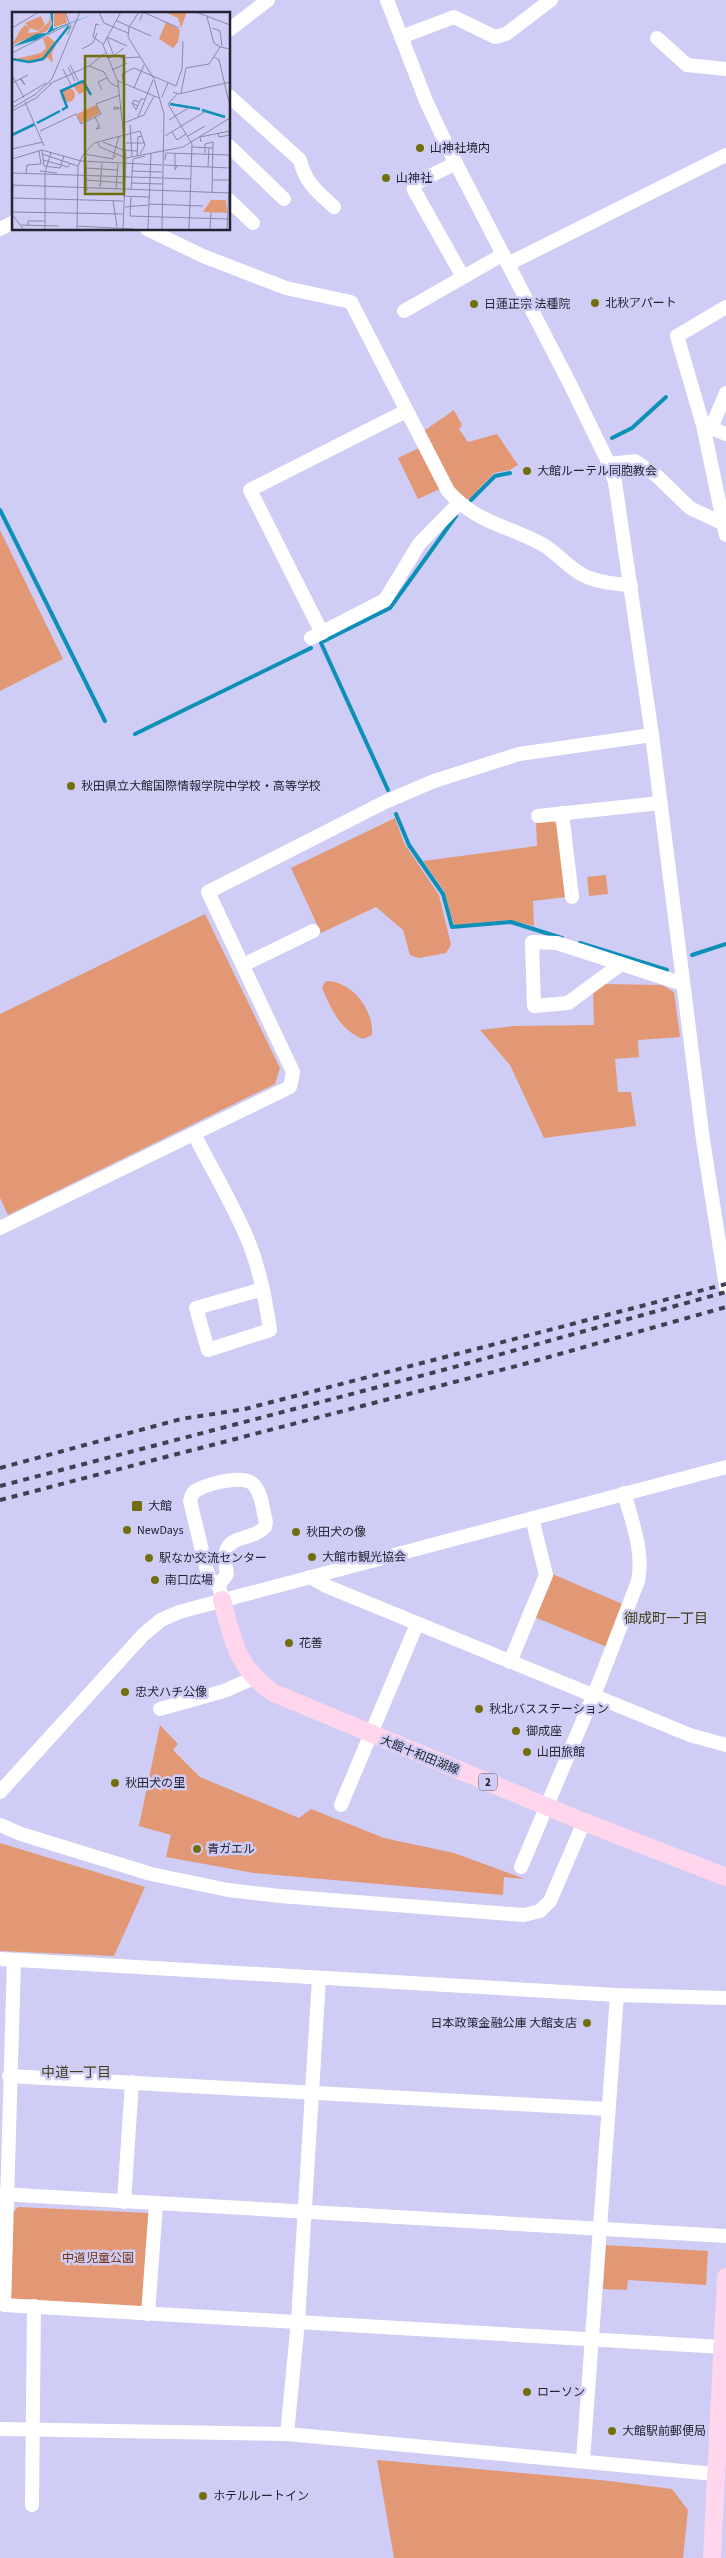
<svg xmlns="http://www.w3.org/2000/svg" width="726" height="2558" font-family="'Source Sans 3','Noto Sans JP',sans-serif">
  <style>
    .green { fill: #e29874 }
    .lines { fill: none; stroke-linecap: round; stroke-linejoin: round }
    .stream { stroke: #0d90b7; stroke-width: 4 }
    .minor { stroke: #fff; stroke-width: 14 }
    .major { stroke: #ffd6eb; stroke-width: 18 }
    .rail { stroke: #403f52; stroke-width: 4; stroke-dasharray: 6 6; stroke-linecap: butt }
    .poi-dot { fill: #726e0d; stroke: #cfcdf5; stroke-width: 2 }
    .labels { text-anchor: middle; stroke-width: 5; stroke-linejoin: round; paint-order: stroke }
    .shield { fill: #cfcdf5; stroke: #57566c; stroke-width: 1 }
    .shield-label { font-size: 11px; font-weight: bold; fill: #242332 }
    .poi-label { font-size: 12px; fill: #242332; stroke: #cfcdf5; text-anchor: start }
    .street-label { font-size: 12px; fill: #242332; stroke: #cfcdf5 }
    .park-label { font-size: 12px; fill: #76340d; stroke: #cfcdf5 }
    .neighbourhood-label { font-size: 14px; fill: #413f16; stroke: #cfcdf5 }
    .inset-river { fill: none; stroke: #0d90b7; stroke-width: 2.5 }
    .inset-road { fill: none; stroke: #8b89a7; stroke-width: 1 }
    .view { fill: #726e0d; fill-opacity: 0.15; stroke: #726e0d; stroke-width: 2.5 }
    .inset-edge { fill: none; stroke: #242332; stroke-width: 2.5 }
  </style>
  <rect width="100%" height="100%" fill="#cfcdf5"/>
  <g class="green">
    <path d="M454,410L462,425L459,429L468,442L497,434L518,465L510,470L494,473L465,503L451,490L421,433Z"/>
    <path d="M421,447L442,488L418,499L398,458Z"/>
    <path d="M0,530L63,659L0,691Z"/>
    <path d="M395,818L404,843L439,895L451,945L446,953L419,958L410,955L403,930L376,907L321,933L291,868Z"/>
    <path d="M553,821L557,824L566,897L533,901L534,926L510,920L454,925L444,891L423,861L537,846L536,822Z"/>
    <path d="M606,875L608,894L589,896L587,877Z"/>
    <path d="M205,914L280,1068L275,1084L8,1215L0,1198V1014Z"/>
    <path d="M326,981C352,981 374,1010 372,1035L363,1039C341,1031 330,1008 322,987Z"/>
    <path d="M604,984L662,985L674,992L680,1037L638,1040L639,1057L615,1059L618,1092H631L636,1126L544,1138L510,1065L480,1030L514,1026L594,1025L593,989Z"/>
    <path d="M550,1573L627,1606L609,1648L532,1616Z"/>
    <path d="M160,1725L178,1744L173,1750L200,1777L299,1818L311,1809L384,1838L454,1853L525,1879L504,1877L503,1895L254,1873L166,1857L171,1835L139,1826Z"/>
    <path d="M0,1843L145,1887L114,1956L0,1951Z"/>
    <path d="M18,2207L150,2213L145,2303L140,2307L11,2299L13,2212Z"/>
    <path d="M606,2245L708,2251L706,2285L628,2280L627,2290L603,2289Z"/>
    <path d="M377,2460L610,2481L672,2489L688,2510L683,2558H394Z"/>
  </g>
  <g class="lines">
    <g class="stream">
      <path d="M612,438L632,428L666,397"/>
      <path d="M471,500L495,476L510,473"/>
      <path d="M0,510L105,721"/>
      <path d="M324,641L390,608L456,516"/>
      <path d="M321,643L388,790"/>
      <path d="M135,734L311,648"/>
      <path d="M396,814L409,845L443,894L452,927L511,922L562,938"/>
      <path d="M580,943L667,970"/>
      <path d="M692,955L726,944"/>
    </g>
    <g class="minor">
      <path d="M387,0L426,101L448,148L571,386L609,464L615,482L652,735L703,1140L726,1287"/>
      <path d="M229,30L268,0"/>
      <path d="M401,37L454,17L495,37L506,34L551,0"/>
      <path d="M657,38L687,65L726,69"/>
      <path d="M229,96L300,160C305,182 317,192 334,207"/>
      <path d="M229,146L284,199"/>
      <path d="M456,163L414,184V190L463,277"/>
      <path d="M229,200L253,223"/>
      <path d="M0,229L14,222"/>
      <path d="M147,229L203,256L286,288L351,302L448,491C478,524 504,524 540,543C556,551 567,567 583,575C597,583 616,583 631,586"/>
      <path d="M508,264L726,155"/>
      <path d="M726,307L677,336L703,425L726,535"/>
      <path d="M404,311L502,255"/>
      <path d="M704,425L726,434"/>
      <path d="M711,428L726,393"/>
      <path d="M609,464L635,461L657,476L690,508L726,525"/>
      <path d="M322,633L250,490L406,411"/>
      <path d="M311,638L385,600L419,544L459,503"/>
      <path d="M562,813L572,897"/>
      <path d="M538,816L660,803"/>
      <path d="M621,964L568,1003L534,1006L532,942L557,943L683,984"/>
      <path d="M243,965L313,931"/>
      <path d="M194,1134C212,1170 238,1212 251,1248C261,1275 266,1302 270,1330L208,1350L196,1308L263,1289"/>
      <path d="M0,1228L290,1087L293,1072L208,892L385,802L434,781L519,754L652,735"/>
      <path d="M310,1577L326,1586L690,1735L726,1745"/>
      <path d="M219,1585L227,1574C217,1529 248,1545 265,1527L266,1522C263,1511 262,1494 254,1485C245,1474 211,1483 199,1489C193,1491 191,1496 190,1501L209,1579L219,1585L222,1600"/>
      <path d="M510,1662L546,1575L532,1518"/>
      <path d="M160,1709L224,1691L254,1678"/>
      <path d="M0,1792L143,1635L161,1620L179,1612L726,1467"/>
      <path d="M341,1805L417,1624"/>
      <path d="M0,1825L21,1834L151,1874L228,1890L280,1896L524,1915L540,1911L550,1901L584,1822"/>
      <path d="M521,1867L600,1680L638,1581C644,1552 632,1521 624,1493"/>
      <path d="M0,1959L617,1995L726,1998"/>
      <path d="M14,1960L4,2305L723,2347"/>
      <path d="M9,2076L607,2109"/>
      <path d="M0,2194L726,2236"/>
      <path d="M124,2202L132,2082"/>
      <path d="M148,2314L156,2204"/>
      <path d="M0,2429L287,2434L715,2474"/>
      <path d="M287,2434L298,2321L319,1978"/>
      <path d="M583,2460L617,1995"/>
      <path d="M32,2505L34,2306"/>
    </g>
    <g class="major">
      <path d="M222,1600C233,1640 237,1669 274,1693L584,1822L726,1877"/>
      <path d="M712,2558L726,2277"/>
    </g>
    <g class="rail">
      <path d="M0,1468L181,1419L245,1409L726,1284"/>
      <path d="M0,1486L447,1369L726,1292"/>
      <path d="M0,1500L524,1364L726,1307"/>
    </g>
  </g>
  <g class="poi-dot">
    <circle cx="420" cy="148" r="5"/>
    <circle cx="386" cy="178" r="5"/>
    <circle cx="595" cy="303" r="5"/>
    <circle cx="474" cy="304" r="5"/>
    <circle cx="527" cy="471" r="5"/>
    <circle cx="71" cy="786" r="5"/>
    <rect x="131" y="1500" width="12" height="12" rx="2.5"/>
    <circle cx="127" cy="1530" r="5"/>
    <circle cx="296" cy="1532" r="5"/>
    <circle cx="312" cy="1557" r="5"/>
    <circle cx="149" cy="1558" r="5"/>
    <circle cx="155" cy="1580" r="5"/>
    <circle cx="289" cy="1643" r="5"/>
    <circle cx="125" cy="1692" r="5"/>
    <circle cx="479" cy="1709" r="5"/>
    <circle cx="516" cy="1731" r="5"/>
    <circle cx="527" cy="1752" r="5"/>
    <circle cx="115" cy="1783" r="5"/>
    <circle cx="197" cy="1849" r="5"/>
    <circle cx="587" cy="2023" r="5"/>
    <circle cx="527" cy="2392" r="5"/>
    <circle cx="612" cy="2431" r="5"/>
    <circle cx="203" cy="2496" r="5"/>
  </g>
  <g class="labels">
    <rect class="shield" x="479" y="1773.5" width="18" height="17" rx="4"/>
    <g class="shield-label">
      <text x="488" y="1786">2</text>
    </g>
    <g class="poi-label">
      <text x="430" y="152">山神社境内</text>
      <text x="396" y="182">山神社</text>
      <text x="605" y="307">北秋アパート</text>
      <text x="484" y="308">日蓮正宗 法種院</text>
      <text x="537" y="475">大館ルーテル同胞教会</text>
      <text x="81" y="790">秋田県立大館国際情報学院中学校・高等学校</text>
      <text x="148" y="1510">大館</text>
      <text x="137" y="1534">NewDays</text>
      <text x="306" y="1536">秋田犬の像</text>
      <text x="322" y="1561">大館市観光協会</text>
      <text x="159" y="1562">駅なか交流センター</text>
      <text x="165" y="1584">南口広場</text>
      <text x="299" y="1647">花善</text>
      <text x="135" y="1696">忠犬ハチ公像</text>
      <text x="489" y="1713">秋北バスステーション</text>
      <text x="526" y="1735">御成座</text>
      <text x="537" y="1756">山田旅館</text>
      <text x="125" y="1787">秋田犬の里</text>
      <text x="207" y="1853">青ガエル</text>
      <text x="577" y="2027" text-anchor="end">日本政策金融公庫 大館支店</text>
      <text x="537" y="2396">ローソン</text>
      <text x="622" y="2435">大館駅前郵便局</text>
      <text x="213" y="2500">ホテルルートイン</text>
    </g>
    <g class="street-label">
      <text transform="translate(420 1755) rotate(22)" y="4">大館十和田湖線</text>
    </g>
    <g class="park-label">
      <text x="98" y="2262">中道児童公園</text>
    </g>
    <g class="neighbourhood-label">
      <text x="666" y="1623">御成町一丁目</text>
      <text x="76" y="2077">中道一丁目</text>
    </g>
  </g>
  <g transform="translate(12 12)">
    <rect width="218" height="218" fill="#cfcdf5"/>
    <path d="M42,0H53L55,11L42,15ZM175,0L169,16L166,6L155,1ZM38,2L39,12L35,19L0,33L9,17L13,13L17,15L13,11L29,4L33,13L26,19L18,16L16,21L26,20L37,10ZM154,10L168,18L166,30L161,36L147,27ZM36,24L43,30L46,28L40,41L41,51L36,46L19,51L3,47L29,41L34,36L31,27ZM72,70L76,79L67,82L61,74ZM49 83a7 7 0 1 1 14 0a7 7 0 1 1-14 0ZM84,93L88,101L69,111L65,102ZM199,188H214L215,201L191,200Z" fill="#e29874"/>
    <path d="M38,0H41V17L88,0L46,16L24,28L0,35L24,22L35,21L40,12Z" fill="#0d90b7"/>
    <path class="inset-river" d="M0,47L17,50L31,47L57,14M158,92L188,97M50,98L55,95L49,79L71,69L79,83M190,98L213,105M25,111L48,99M0,123L23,112"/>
    <path class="inset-road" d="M53,0L59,15L55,23M87,0L92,11L116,21M109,0L91,33L106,70L114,146L171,135L218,106M127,0L117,15L116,25L142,67L152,102L150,217M184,0L218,13M195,5L202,31L208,35M128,8L131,0L167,16M105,9L139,24M87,13L84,12L81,25L91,32M0,16L27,0M200,16L208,19L210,34M95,25L115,34M95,26L102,44M70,37L81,31L85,21M0,41L57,12M202,45L207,48L218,94M95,46L100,45L112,36M108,46L128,45M58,53L67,70M77,54L92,60L98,71L106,75M56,55L63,69M122,56L164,74L170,57L171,29M51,57L59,73M100,58L115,51M0,63L12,86M8,67L13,73L9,66M106,69L147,86M0,71L16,63M37,72L77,54L93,41M122,76L132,53M90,78L86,70L95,66M113,78L110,62L122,56M161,80L167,82L218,70M169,81L174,56L197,52L208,35L218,37M165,82L156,92L180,132L177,217M150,85L156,71M13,90L32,134M0,91L34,71M120,91L124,98L129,87H133M126,94L120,91L122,88L127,90M0,96L24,82L40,67L68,0M107,96L102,98V95H103L110,97M0,99L24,86L39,72M83,105L86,111L87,112V115L88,116L84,117L87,113M126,105L141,68M157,108L178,95M112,111L132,103L142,84M118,113L120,145M28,119L64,102L69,112L89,102L84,92L108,83M160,120L165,128L174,122M206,121L207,125L218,123M153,124L194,99M176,124L193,114M85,130L88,135L114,146L111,217M91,130L111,138L126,139M189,130L188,125L218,119M114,131H133M180,135L201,136M0,137L31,130M30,138L32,154L48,156L49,153L56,155L58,151M163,141V158L165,154M193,141V132L201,130L200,180M30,142L66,154M72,142L101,147L104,143M125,144L126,125L130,124M101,145L107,124M0,147L30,138L69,149L150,153M31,148L49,153L52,144M153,148L154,141L218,143M74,150L75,179M152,153L218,156L215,217M196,155L197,136M73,156L106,158M28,159L45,161M120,159L150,160M0,161L150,166M14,161L15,153L29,152L27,139M151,166L179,167M75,168L112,171M200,168H217M119,171L150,172M0,173L112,177M88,175L90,151M104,177L106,152M112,177L218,181M119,178L121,147L133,144M111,184L137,185M119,185L118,204L217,207M1,186L111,189M101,189L105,215M137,192L191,194M113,195L136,193M0,197L1,173M0,200L111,202M0,202L11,217M9,213L47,214M16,213V209H33M65,214L122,217M33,217V161L39,140M65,217L66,154L71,143L82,131L128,119L133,133L128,142M136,217L139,141M198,217L199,200"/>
    <path class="view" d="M73,44H112V182H73Z"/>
    <rect width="218" height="218" class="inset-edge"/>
  </g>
</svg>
